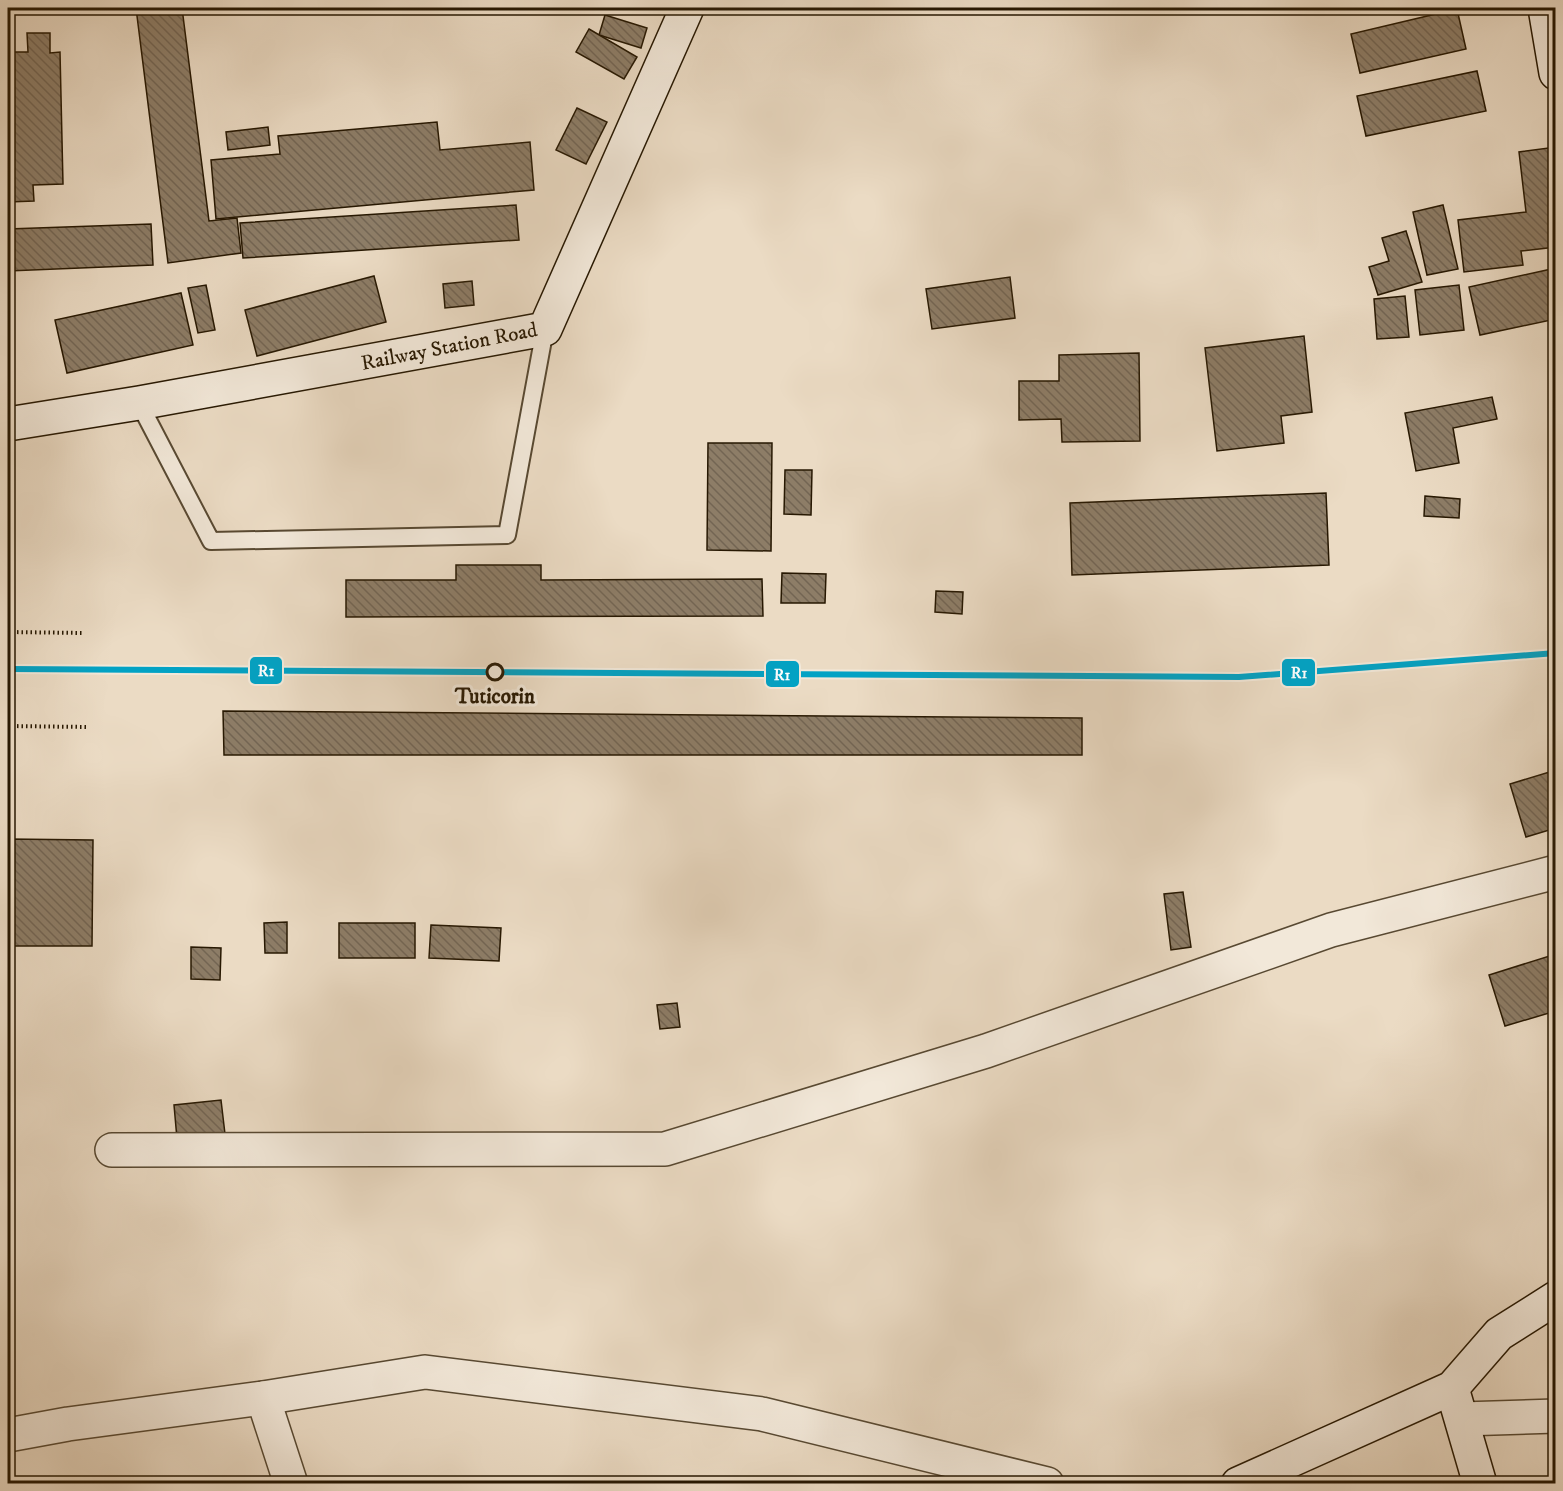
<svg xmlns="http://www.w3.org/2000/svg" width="1563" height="1491" font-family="'IM FELL DW Pica',serif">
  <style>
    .building { fill: url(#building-back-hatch); stroke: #271802; stroke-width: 1.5 }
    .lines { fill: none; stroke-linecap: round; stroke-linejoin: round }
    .lane-casing { stroke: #584932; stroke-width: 20 }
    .street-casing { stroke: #584932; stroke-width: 36 }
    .secondary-casing { stroke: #271802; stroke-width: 36 }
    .path { stroke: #271802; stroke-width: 4; stroke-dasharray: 1.5 3; stroke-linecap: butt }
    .lane { stroke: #f2e8d9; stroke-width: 16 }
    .street { stroke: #f2e8d9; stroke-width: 33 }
    .secondary { stroke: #f2e8d9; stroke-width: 33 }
    .rail-1-casing { stroke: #f2e8d9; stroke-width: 10 }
    .rail-1 { stroke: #02a2c4; stroke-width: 6 }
    .stop-dot { fill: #f2e8d9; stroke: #271802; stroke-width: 3 }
    .labels { text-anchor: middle; stroke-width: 6; stroke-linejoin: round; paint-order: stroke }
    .street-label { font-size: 21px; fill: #271802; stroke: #f2e8d9 }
    .stop-label { font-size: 21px; font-weight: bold; fill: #271802; stroke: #f2e8d9 }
    .line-badge { stroke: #f2e8d9; stroke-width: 2 }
    .badge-label { font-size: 16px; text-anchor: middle; font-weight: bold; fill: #fff }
  </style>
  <defs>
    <pattern id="building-back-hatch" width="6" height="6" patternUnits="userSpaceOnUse" patternTransform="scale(1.5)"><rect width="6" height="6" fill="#8d7d67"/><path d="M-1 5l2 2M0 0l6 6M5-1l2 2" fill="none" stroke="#736553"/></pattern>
  </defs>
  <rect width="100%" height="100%" fill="#ebdbc4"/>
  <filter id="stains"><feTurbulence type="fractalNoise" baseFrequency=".00333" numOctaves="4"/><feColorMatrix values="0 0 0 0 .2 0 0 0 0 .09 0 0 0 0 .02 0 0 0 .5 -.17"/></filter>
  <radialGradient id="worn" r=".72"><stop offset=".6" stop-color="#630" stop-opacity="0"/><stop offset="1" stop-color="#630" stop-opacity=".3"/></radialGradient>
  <g class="building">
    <path d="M136,8H182L209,221L237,218L241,253L168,263Z"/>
    <path d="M1457,9L1466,49L1360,73L1351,34Z"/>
    <path d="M605,15L647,28L641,48L599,35Z"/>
    <path d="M589,29L637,57L624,79L576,52Z"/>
    <path d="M27,33H50V53L60,52L63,184L33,185L34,201L8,202V52H28Z"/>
    <path d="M1477,71L1486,111L1366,136L1357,96Z"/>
    <path d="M577,108L607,122L586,164L556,150Z"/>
    <path d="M437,122L440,150L530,142L534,190L216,219L211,160L280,154L278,136Z"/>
    <path d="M268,127L270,145L228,150L226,132Z"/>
    <path d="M1556,147V247L1521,251L1523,265L1464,272L1458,220L1526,212L1519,152Z"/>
    <path d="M516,205L519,240L243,258L240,223Z"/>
    <path d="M1443,205L1458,269L1427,275L1413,212Z"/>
    <path d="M151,224L153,265L8,271V229Z"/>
    <path d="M1406,231L1422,282L1378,295L1369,267L1389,261L1382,238Z"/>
    <path d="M1556,268V319L1480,335L1469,287Z"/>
    <path d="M374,276L386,322L257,356L245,310Z"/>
    <path d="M1010,277L1015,318L932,329L926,289Z"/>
    <path d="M472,281L474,305L445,308L443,284Z"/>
    <path d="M206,285L215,330L198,333L188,288Z"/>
    <path d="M1459,285L1464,330L1420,335L1415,290Z"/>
    <path d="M181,293L193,345L67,373L55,320Z"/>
    <path d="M1405,296L1409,337L1377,339L1374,299Z"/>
    <path d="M1304,336L1312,412L1281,416L1284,443L1217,451L1205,348Z"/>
    <path d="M1139,353L1140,441L1062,442L1061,419L1019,420V381H1059V355Z"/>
    <path d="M1492,397L1497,419L1453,428L1459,463L1416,471L1405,413Z"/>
    <path d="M708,443H772L771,551L707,550Z"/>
    <path d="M785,470H812L811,515L784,514Z"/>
    <path d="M1326,493L1329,565L1072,575L1070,503Z"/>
    <path d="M1425,496L1460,499L1459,518L1424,516Z"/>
    <path d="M456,565H541V580L762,579L763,616L346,617V580H456Z"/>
    <path d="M782,573L826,574L825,603H781Z"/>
    <path d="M936,591L963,592L962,614L935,612Z"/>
    <path d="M223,711L1082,718V755H224Z"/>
    <path d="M1556,770V828L1526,837L1510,784Z"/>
    <path d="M8,839L93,840L92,946H8Z"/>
    <path d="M1183,892L1191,947L1171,950L1164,894Z"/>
    <path d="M287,922V953H265L264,923Z"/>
    <rect x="339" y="923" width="76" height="35"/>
    <path d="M431,925L501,928L499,961L429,958Z"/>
    <path d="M191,947L221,948L220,980L191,979Z"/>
    <path d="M1556,954V1011L1505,1026L1489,975Z"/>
    <path d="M677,1003L680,1027L660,1029L657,1005Z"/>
    <path d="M221,1100L225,1134L177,1139L174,1105Z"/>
  </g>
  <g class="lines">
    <defs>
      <path id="lane" d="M139,403L211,541L507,535L545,329"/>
      <g id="street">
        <path d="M112,1150L665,1149L986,1051L1331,930L1556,872"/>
        <path d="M263,1398L291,1484"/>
        <path d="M1462,1419L1556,1416"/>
        <path d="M8,1435L68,1424L263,1398L425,1372L762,1414L1047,1484"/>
      </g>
      <g id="secondary">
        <path d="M1545,8L1556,73"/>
        <path d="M8,424L139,403L545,329L687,8"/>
        <path d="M1452,1388L1480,1484"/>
        <path d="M1238,1484L1452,1388L1499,1334L1556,1298"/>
      </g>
    </defs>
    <use href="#lane" class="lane-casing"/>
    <use href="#street" class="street-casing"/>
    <use href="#secondary" class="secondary-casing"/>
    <g class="path">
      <path d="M8,632L83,633"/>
      <path d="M8,726L87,727"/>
    </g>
    <use href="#lane" class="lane"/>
    <use href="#street" class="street"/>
    <use href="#secondary" class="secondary"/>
    <defs>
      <path id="rail-1" d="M8,669L1239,677L1556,653"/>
    </defs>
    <use href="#rail-1" class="rail-1-casing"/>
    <use href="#rail-1" class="rail-1"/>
  </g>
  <circle class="stop-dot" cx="495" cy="672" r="8"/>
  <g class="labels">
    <g class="street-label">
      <text transform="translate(449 346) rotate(-11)" y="7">Railway Station Road</text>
    </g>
    <g class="stop-label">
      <text x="495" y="703">Tuticorin</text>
    </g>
  </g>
  <g class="line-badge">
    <rect x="249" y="656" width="34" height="29" rx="6" fill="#02a2c4"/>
    <rect x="1281" y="658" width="35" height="29" rx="6" fill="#02a2c4"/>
    <rect x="765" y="660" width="35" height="28" rx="6" fill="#02a2c4"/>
  </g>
  <g class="badge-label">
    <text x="266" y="676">R1</text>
    <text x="1299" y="678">R1</text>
    <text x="782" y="680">R1</text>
  </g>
  <rect width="1563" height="1491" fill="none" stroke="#ebdbc4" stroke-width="30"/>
  <rect x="9" y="9" width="1545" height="1473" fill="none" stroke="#271802" stroke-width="3"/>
  <rect x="15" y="15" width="1533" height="1461" fill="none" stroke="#271802" stroke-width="1.5"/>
  <rect width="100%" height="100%" filter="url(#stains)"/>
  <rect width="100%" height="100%" fill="url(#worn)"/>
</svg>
